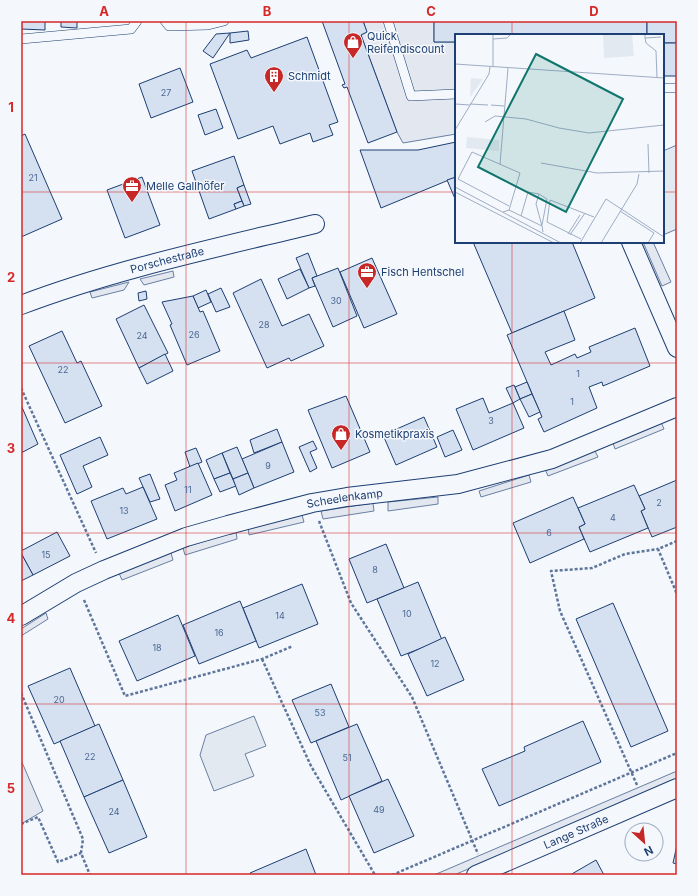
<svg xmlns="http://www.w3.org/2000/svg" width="698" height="896" font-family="Inter,sans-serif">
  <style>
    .green { fill: #e3e9f0; stroke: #687fa3 }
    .parking { fill: #e3e8f0; stroke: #687fa3 }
    .building { fill: #d5e0f0; stroke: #1d3f73 }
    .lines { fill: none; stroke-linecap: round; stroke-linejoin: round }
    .lane-casing { stroke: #1d3f73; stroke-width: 10 }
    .street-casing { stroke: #1d3f73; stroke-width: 20 }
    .path { stroke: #5e769c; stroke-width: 2.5; stroke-dasharray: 3 2; stroke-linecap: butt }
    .lane { stroke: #f4f7fb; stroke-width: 9 }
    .street { stroke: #f4f7fb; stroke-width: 18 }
    .grid { fill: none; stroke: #d62828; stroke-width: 1; stroke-opacity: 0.55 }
    .labels { text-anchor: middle; stroke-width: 3; stroke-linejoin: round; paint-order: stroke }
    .number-label { font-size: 9px; fill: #4b6792 }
    .poi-label { font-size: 11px; fill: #1d3f73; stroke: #f4f7fb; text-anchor: start }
    .street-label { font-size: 11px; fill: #1d3f73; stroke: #f4f7fb }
    .inset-road { fill: none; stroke: #9eadc5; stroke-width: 1 }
    .view { fill: #0f766e; fill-opacity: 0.15; stroke: #0f766e; stroke-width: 2 }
    .inset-edge { fill: none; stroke: #1d3f73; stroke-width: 2 }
    .neatline { fill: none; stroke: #d62828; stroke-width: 1.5 }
    .grid-label { font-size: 13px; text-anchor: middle; font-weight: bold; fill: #d62828 }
  </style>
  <rect width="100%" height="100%" fill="#f4f7fb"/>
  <g class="green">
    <path d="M677,145V229L663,235V151Z"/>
    <path d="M254,716L266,746L245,754L254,776L214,791L200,755L206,735Z"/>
  </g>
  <g class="parking">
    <path d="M363,21H434V42H456V134L403,143L397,132L361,35L367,32Z"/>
    <path d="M643,242H653L671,282L662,286Z"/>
    <path d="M173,271L174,277L144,285L140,279Z"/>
    <path d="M129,282L124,290L92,298L90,292Z"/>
    <path d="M661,422L664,429L615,449L613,443Z"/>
    <path d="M595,451L598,457L548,476L545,469Z"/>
    <path d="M529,475L531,482L481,497L479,491Z"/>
    <path d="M438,497V504L388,511V502Z"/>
    <path d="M373,503L374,511L323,519L321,511Z"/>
    <path d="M302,515L304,522L249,535L248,527Z"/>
    <path d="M236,531L237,539L185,555L183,548Z"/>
    <path d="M171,553L173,560L122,580L119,573Z"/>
    <path d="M46,613L48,619L21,636V629Z"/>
    <path d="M21,760L43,811L21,824Z"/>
    <path d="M677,771V781L454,875H434Z"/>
  </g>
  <g class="building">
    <path d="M21,21H45V30L21,29Z"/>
    <path d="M61,21H77V28L61,27Z"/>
    <path d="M322,21H363L367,32L361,35L397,132L368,143L347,87L344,88L342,85L345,84Z"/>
    <path d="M434,21H647V35H456V42H434Z"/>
    <path d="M647,21H677V43H663V35H647Z"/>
    <path d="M248,31L249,40L230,43V33Z"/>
    <path d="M230,33L213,58L203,51L216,34Z"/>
    <path d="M307,37L338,122L329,125L333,135L313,142L310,133L280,144L273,126L238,139L210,64L247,50L251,58Z"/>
    <rect x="663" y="43" width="14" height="33"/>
    <path d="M180,68L193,102L151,118L139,84Z"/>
    <path d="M216,109L223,128L205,135L198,115Z"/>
    <path d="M25,134L62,219L21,237V136Z"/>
    <path d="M456,142V177L381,208L360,150H418Z"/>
    <path d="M234,156L244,185L237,188L242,201L234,204L236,209L209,219L192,171Z"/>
    <path d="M142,177L160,225L125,238L107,190Z"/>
    <path d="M456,177V201L447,180Z"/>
    <path d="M244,185L251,204L244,206L237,188Z"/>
    <path d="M242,201L244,206L236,209L234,204Z"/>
    <path d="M473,242H572L595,298L512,333Z"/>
    <path d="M308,253L317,276L312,278L315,286L309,288L296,258Z"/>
    <path d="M372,258L397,314L364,328L340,272Z"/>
    <path d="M338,268L357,316L333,327L312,278Z"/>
    <path d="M300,269L309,288L287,299L278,279Z"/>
    <path d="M261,279L282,326L309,314L324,346L291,361L289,358L267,368L233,293Z"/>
    <path d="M221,288L230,307L216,312L208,294Z"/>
    <path d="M206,290L211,302L198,308L193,296Z"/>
    <path d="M146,291L147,299L139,301L138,293Z"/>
    <path d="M193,296L200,312L203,311L220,351L187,365L170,325L172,324L162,302Z"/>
    <path d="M144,305L168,353L139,368L116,319Z"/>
    <path d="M564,311L575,340L545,352L551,365L575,354L577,358L591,352L589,347L635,328L650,366L603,386L602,382L589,387L597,408L544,432L538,419L542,417L507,335Z"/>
    <path d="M62,331L77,363L81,361L102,406L65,423L29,346Z"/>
    <path d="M165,354L173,371L147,384L139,368Z"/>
    <path d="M527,382L532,394L520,399L515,387Z"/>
    <path d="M514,385L520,399L513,403L506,388Z"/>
    <path d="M532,394L540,412L529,417L520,399Z"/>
    <path d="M346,396L370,452L332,468L308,410Z"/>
    <path d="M483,398L489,413L513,403L524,428L473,450L456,409Z"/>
    <path d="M21,405L38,444L21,453Z"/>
    <path d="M424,417L437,447L396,465L383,435Z"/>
    <path d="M277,429L282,442L254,453L250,440Z"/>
    <path d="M453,430L462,450L445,457L437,437Z"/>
    <path d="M100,437L108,455L83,466L92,487L77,494L60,455Z"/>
    <path d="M313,441L317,449L310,452L317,468L310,472L299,447Z"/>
    <path d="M282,442L294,472L254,488L242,459Z"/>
    <path d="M237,447L248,473L233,479L222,453Z"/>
    <path d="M196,448L202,462L190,467L185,452Z"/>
    <path d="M222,453L230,473L214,479L206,460Z"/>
    <path d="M198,463L212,495L175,511L165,485L177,480L174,473Z"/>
    <path d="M230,473L236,486L220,492L214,479Z"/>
    <path d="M248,473L254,488L239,495L233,479Z"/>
    <path d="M150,474L160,499L150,502L139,478Z"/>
    <path d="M677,480V527L652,537L641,511L645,509L639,496Z"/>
    <path d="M634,485L645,509L641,511L648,528L590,552L579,527L585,524L578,508Z"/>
    <path d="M143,487L157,519L107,539L91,501L123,488L126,494Z"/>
    <path d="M573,497L585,524L579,527L584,539L530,563L513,523Z"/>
    <path d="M57,532L70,556L33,575L21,553V551Z"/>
    <path d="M386,544L404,588L367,603L349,559Z"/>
    <path d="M21,553L33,575L21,581Z"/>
    <path d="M418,582L442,640L401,656L377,599Z"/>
    <path d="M302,584L318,624L259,648L243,608Z"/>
    <path d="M240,601L256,641L199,664L183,625Z"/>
    <path d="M613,603L668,731L631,747L576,619Z"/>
    <path d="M178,615L195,656L137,681L119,641Z"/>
    <path d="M445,637L464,680L427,696L408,654Z"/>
    <path d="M70,668L95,726L54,744L28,686Z"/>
    <path d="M331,684L349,727L311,743L292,700Z"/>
    <path d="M583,721L601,762L499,806L482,769L525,751L524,747Z"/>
    <path d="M99,724L123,780L84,797L60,741Z"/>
    <path d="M357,724L382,781L341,800L316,741Z"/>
    <path d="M388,779L414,836L374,853L349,796Z"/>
    <path d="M123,780L147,837L109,853L84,797Z"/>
    <path d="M677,845V864L673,863Z"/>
    <path d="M306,849L316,875H251L250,873Z"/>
    <path d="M596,860L604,875H570Z"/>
  </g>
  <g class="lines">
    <defs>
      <g id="lane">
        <path d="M165,21L169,26L208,25L224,21"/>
        <path d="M388,21L411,96L456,94"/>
        <path d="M21,39L131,29L137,21"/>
        <path d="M663,88H677"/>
      </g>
      <g id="street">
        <path d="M631,242L677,348"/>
        <path id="s1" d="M21,305C116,269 216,248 315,224"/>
        <path id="s2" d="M21,616L76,583L104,570L186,537L228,525L312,503L347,497L458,484L552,459L677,407"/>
        <path id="s3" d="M476,875L677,788"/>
      </g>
    </defs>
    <use href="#lane" class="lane-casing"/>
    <use href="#street" class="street-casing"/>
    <g class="path">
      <path d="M21,388L96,553"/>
      <path d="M319,521L351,603L412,697L478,854"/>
      <path d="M677,541L658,549L677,594"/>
      <path d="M84,600L125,696L262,659L293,646"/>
      <path d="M262,659L311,766L375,875"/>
      <path d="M21,693L83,839L81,853L90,875"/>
      <path d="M637,785L560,611L551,571L592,568L625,554L658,549"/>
      <path d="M21,824L38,817L58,862L81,853"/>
      <path d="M392,875L677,753"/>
    </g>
    <use href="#lane" class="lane"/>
    <use href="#street" class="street"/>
  </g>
  <path class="grid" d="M186,21V875M349,21V875M512,21V35M21,192H456M663,192H677M512,242V875M21,363H677M21,533H677M21,704H677"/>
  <defs>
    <symbol id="shop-pin" viewBox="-11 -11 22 30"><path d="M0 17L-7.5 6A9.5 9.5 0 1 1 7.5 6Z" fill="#c62828" stroke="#f4f7fb"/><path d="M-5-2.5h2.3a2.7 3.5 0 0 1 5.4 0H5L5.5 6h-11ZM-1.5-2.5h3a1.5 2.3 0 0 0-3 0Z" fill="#fff"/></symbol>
    <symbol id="building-pin" viewBox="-11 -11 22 30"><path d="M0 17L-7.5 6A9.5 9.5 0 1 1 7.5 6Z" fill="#c62828" stroke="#f4f7fb"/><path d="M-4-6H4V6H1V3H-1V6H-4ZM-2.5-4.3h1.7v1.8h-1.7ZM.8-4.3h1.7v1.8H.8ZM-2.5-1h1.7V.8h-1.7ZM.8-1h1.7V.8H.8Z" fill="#fff"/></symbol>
    <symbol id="office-pin" viewBox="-11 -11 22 30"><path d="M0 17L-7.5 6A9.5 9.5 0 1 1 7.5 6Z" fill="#c62828" stroke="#f4f7fb"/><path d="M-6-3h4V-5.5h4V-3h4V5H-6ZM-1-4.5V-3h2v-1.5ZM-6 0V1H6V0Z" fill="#fff"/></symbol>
  </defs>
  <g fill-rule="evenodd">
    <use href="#shop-pin" x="342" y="31" width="22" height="30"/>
    <use href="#building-pin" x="263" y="65" width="22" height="30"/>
    <use href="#office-pin" x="121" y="175" width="22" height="30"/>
    <use href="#office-pin" x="356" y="261" width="22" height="30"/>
    <use href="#shop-pin" x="330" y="423" width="22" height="30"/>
  </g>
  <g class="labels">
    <g class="number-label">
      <text x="166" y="96">27</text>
      <text x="33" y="181">21</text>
      <text x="336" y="304">30</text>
      <text x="264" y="328">28</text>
      <text x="194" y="338">26</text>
      <text x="142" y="339">24</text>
      <text x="63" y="373">22</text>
      <text x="578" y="377">1</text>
      <text x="572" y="405">1</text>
      <text x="491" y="424">3</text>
      <text x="268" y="469">9</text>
      <text x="188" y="493">11</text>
      <text x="659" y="506">2</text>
      <text x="124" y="514">13</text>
      <text x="613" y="521">4</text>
      <text x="549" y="536">6</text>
      <text x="46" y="558">15</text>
      <text x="375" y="573">8</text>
      <text x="407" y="617">10</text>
      <text x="280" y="619">14</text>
      <text x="219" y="636">16</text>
      <text x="157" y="651">18</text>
      <text x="435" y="667">12</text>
      <text x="59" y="703">20</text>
      <text x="320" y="716">53</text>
      <text x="90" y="760">22</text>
      <text x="347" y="761">51</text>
      <text x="379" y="813">49</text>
      <text x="114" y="815">24</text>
    </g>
    <g class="poi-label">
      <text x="367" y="40">Quick<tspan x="367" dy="13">Reifendiscount</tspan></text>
      <text x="288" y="80">Schmidt</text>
      <text x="146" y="190">Melle Gallhöfer</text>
      <text x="381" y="276">Fisch Hentschel</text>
      <text x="355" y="438">Kosmetikpraxis</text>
    </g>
    <g class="street-label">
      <text dy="4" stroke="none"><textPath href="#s1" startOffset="153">Porschestraße</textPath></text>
      <text dy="4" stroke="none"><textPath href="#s2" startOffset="347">Scheelenkamp</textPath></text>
      <text dy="4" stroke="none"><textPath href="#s3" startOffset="109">Lange Straße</textPath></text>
    </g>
  </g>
  <g transform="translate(455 34)">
    <rect width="209" height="209" fill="#f4f7fb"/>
    <path d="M148,0H177L179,22L149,24ZM16,44L28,45L15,63ZM12,103L44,106V117L11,114Z" fill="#e3e9f0"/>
    <path class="inset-road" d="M190,0V4L206,3M190,4L191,9L201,17L202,44M38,5L52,4L56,0M0,30L209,44M38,33V0M0,70L15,71M15,70L33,71M36,71L49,72M30,88L40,82L71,85L104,94L134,99L209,91M0,96L34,40L35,33M193,110L194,139M86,129L142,139L209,137M45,130L53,34M0,153L106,209M0,158L99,209M84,160L92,165L87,191M54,172L3,145L17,118L65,139L54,176M165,177L199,199L193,209M48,178L54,176L87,192L88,198M66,182L73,158L84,160L81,170L87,192M113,200L125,181M115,201L130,179M126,205L92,188L95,166L139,183M125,209L151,165L209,203M146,209L182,150L184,140"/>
    <path class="view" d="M81,20L168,65L111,178L23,133Z"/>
    <rect width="209" height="209" class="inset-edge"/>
  </g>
  <rect width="698" height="896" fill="none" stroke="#f4f7fb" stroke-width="44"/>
  <g transform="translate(644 842) rotate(153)"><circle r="19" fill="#f4f7fb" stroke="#9eadc5"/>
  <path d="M0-3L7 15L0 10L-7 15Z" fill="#c62828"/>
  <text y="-6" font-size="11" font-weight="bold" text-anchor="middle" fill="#1d3f73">N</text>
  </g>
  <rect x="22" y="22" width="654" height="852" class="neatline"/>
  <g class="grid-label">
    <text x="104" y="16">A</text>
    <text x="267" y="16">B</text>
    <text x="431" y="16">C</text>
    <text x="594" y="16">D</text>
    <text x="11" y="112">1</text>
    <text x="11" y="282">2</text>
    <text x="11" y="453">3</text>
    <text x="11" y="623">4</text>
    <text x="11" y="793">5</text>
  </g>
</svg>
